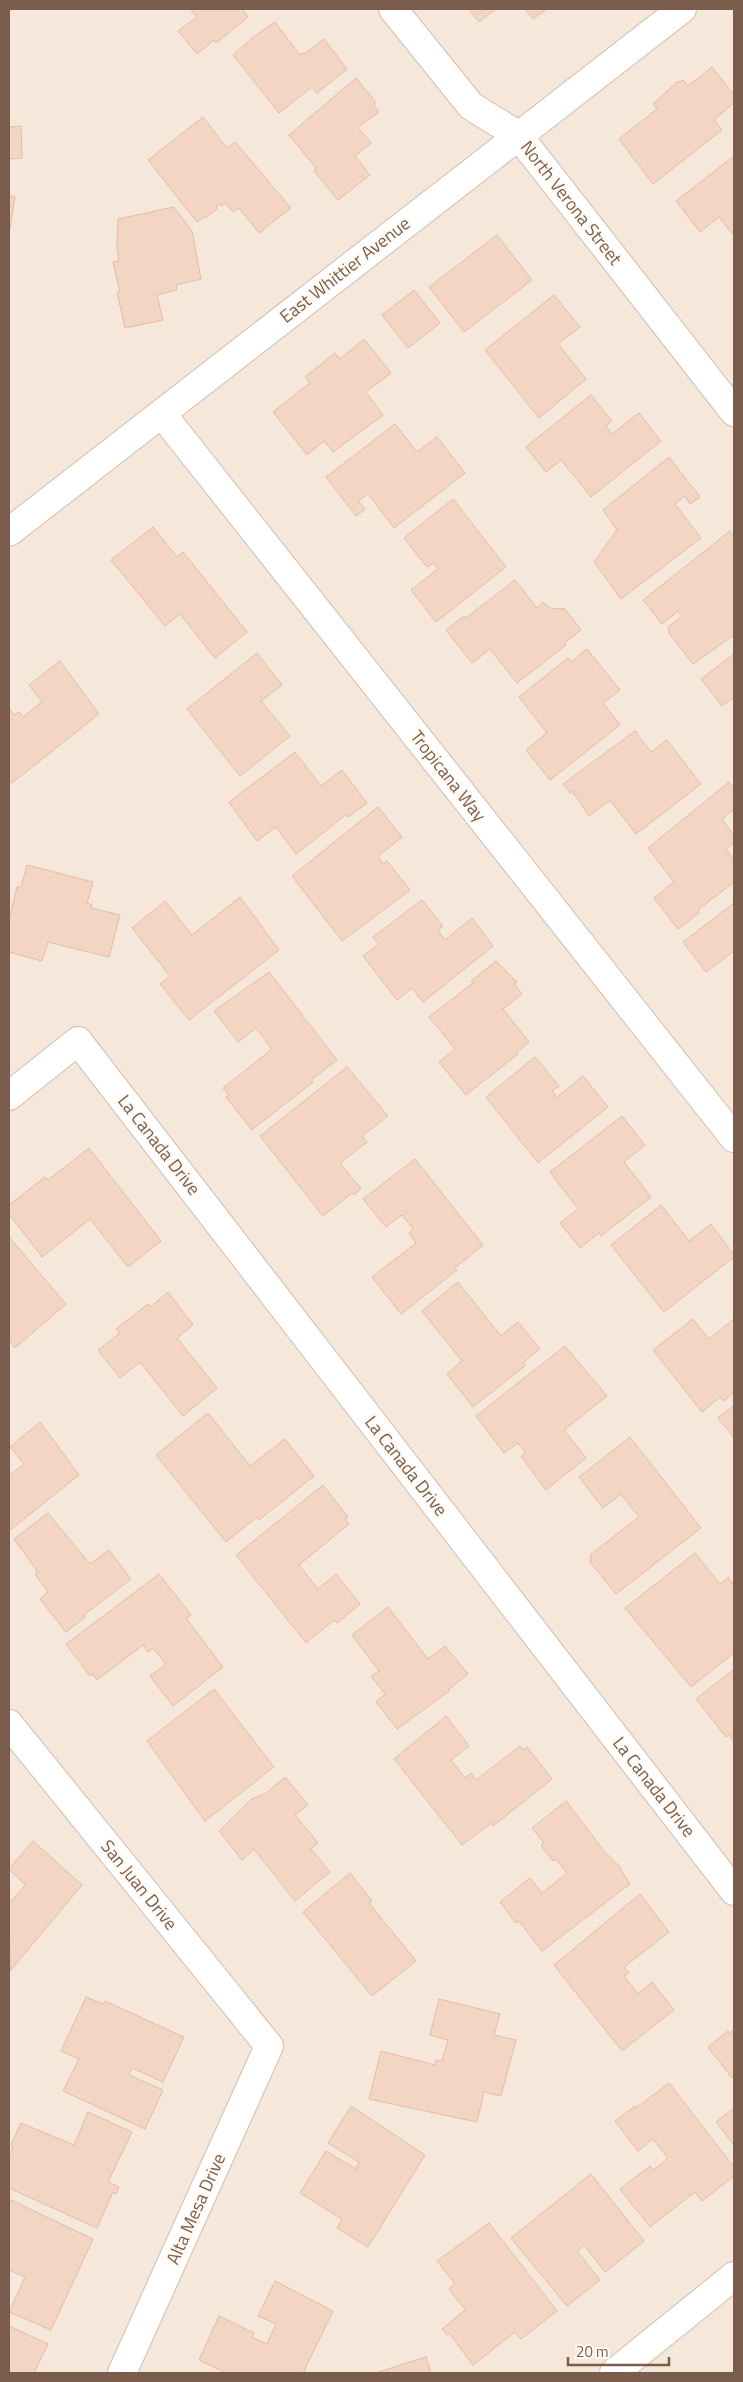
<svg xmlns="http://www.w3.org/2000/svg" width="743" height="2382" font-family="'Titillium Web',sans-serif">
  <style>
    .residential { fill: #f5e8da }
    .building { fill: #f3d5c3; stroke: #e6bba3 }
    .lines { fill: none; stroke-linecap: round; stroke-linejoin: round }
    .minor-casing { stroke: #d1beb0; stroke-width: 30 }
    .tertiary-casing { stroke: #d1beb0; stroke-width: 30 }
    .minor { stroke: #fff; stroke-width: 28 }
    .tertiary { stroke: #fff; stroke-width: 28 }
    .labels { text-anchor: middle; stroke-width: 5; stroke-linejoin: round; paint-order: stroke }
    .street-label { font-size: 18px; fill: #7a5c4d; stroke: #fffaf3 }
  </style>
  <rect width="100%" height="100%" fill="#fdf6ec"/>
  <rect class="residential" x="9" y="9" width="725" height="2364"/>
  <g class="building">
    <path d="M190,9H242L248,17L216,43L214,40L197,54L178,31L197,17Z"/>
    <path d="M469,9H496L479,22Z"/>
    <path d="M525,9H547L533,19Z"/>
    <path d="M275,22L300,55L303,53L304,54L324,39L347,69L317,93L312,87L279,113L233,55L252,38Z"/>
    <path d="M712,67L734,95V103L714,120L722,130L653,184L619,139L657,109L653,104L678,81L679,83L683,80L688,86Z"/>
    <path d="M356,78L375,101L374,106L379,112L358,127L371,143L355,156L370,175L338,200L314,171L316,168L289,135Z"/>
    <path d="M203,117L227,148L235,142L291,208L259,233L239,208L233,212L225,203L221,206L220,204L216,207L217,209L205,218L204,217L197,222L148,160Z"/>
    <path d="M21,126L22,158L9,159V127Z"/>
    <path d="M734,156V236L719,217L700,232L676,201Z"/>
    <path d="M9,196L15,197L9,235Z"/>
    <path d="M174,207L192,231L201,279L176,285L177,290L157,295L163,320L125,328L117,292H120L113,262L119,261L117,248L118,219Z"/>
    <path d="M497,235L532,280L464,332L429,287Z"/>
    <path d="M414,290L440,323L408,348L382,315Z"/>
    <path d="M554,295L580,327L558,344L586,379L539,418L485,350Z"/>
    <path d="M364,339L391,373L366,392L383,415L333,452L324,441L307,455L273,412L310,383L305,377L335,353L340,359Z"/>
    <path d="M591,395L612,421L606,426L612,434L639,413L661,441L591,497L561,460L546,472L526,447Z"/>
    <path d="M395,424L417,452L437,437L465,473L394,528L368,494L358,501L365,509L356,516L326,477Z"/>
    <path d="M669,457L700,497L690,504L685,496L675,504L701,538L621,599L594,562L617,530L603,510Z"/>
    <path d="M453,499L506,567L436,622L411,590L438,569L433,563L427,567L404,538Z"/>
    <path d="M153,527L177,557L183,552L247,632L215,658L180,614L165,626L111,560Z"/>
    <path d="M730,531L734,537V635L693,664L669,633L668,627L682,616L678,611L662,624L643,600Z"/>
    <path d="M515,580L537,608L543,602L550,608L565,609L581,630L564,643L566,645L517,683L490,649L472,663L446,630L464,616L466,618Z"/>
    <path d="M587,649L620,690L603,703L620,725L550,780L526,750L547,733L519,697L568,658L571,662Z"/>
    <path d="M257,653L282,685L261,701L290,736L240,776L187,709Z"/>
    <path d="M734,654V697L722,706L701,679Z"/>
    <path d="M60,661L99,714L12,783L9,779V708L14,715L19,712L23,717L42,702L29,685Z"/>
    <path d="M635,731L651,752L667,740L701,784L636,834L610,800L589,816L572,791L570,793L563,784Z"/>
    <path d="M295,752L321,786L342,770L367,803L348,817L346,815L296,854L276,827L257,841L229,802Z"/>
    <path d="M729,782L734,789V809L722,819L734,835V842L726,849L734,860V882L698,910L699,913L678,929L654,898L674,882L648,848Z"/>
    <path d="M378,807L402,837L378,856L383,864L387,861L410,890L342,941L292,876Z"/>
    <path d="M27,865L93,882L87,903L92,905L91,908L120,915L109,957L48,942L42,961L9,952V920L17,887H21Z"/>
    <path d="M240,897L279,950L189,1020L160,984L170,976L132,928L165,901L192,935Z"/>
    <path d="M422,900L443,926L438,930L445,940L472,918L493,946L423,1002L412,988L397,1000L363,956L379,944L373,937Z"/>
    <path d="M734,903V953L733,952L706,972L683,942Z"/>
    <path d="M496,961L517,982L514,984L522,994L503,1009L529,1042L517,1052L518,1054L466,1095L439,1062L455,1049L429,1017L473,983L471,981Z"/>
    <path d="M269,972L337,1060L311,1080L313,1082L252,1130L226,1097L229,1095L223,1088L272,1049L256,1028L238,1042L214,1011Z"/>
    <path d="M535,1057L559,1086L552,1091L557,1097L583,1076L608,1107L538,1163L486,1097Z"/>
    <path d="M347,1067L388,1116L362,1136L367,1142L340,1163L361,1189L354,1195L352,1193L323,1216L260,1136Z"/>
    <path d="M622,1116L645,1145L624,1162L651,1197L601,1236L599,1233L580,1248L560,1223L578,1209L550,1172Z"/>
    <path d="M89,1148L161,1241L128,1267L90,1219L42,1257L9,1214V1205L45,1177L48,1180Z"/>
    <path d="M415,1159L483,1245L455,1268L457,1270L401,1314L372,1277L416,1243L409,1233L413,1229L402,1215L386,1227L363,1199Z"/>
    <path d="M661,1205L689,1241L711,1224L734,1255V1257L664,1312L611,1245Z"/>
    <path d="M9,1237L66,1304L15,1348L9,1340Z"/>
    <path d="M458,1282L501,1336L518,1322L540,1349L523,1363L525,1366L473,1407L447,1374L462,1361L422,1311Z"/>
    <path d="M168,1292L193,1325L177,1338L217,1388L183,1416L140,1362L120,1378L98,1350L120,1333L116,1329L148,1304L150,1307Z"/>
    <path d="M693,1319L709,1339L734,1319V1392L723,1401L720,1397L702,1412L653,1350Z"/>
    <path d="M565,1346L607,1396L564,1430L586,1458L546,1490L521,1456L525,1452L518,1443L504,1453L476,1416Z"/>
    <path d="M734,1405V1438L718,1418Z"/>
    <path d="M208,1413L250,1466L285,1439L314,1476L259,1520L257,1517L226,1542L156,1455Z"/>
    <path d="M40,1422L79,1475L9,1531V1476L24,1464L10,1447Z"/>
    <path d="M630,1437L701,1528L616,1594L590,1562L591,1554L639,1517L621,1494L603,1508L579,1477Z"/>
    <path d="M323,1485L348,1517L345,1519L349,1524L299,1565L318,1589L336,1574L360,1604L337,1623L334,1620L306,1643L236,1555Z"/>
    <path d="M48,1513L90,1564L109,1550L131,1579L84,1615L85,1617L66,1632L40,1599L48,1592L35,1574L38,1572L14,1539Z"/>
    <path d="M695,1553L720,1584L728,1577L734,1585V1653L691,1687L625,1608Z"/>
    <path d="M159,1574L191,1615L186,1618L223,1667L173,1706L150,1676L166,1664L153,1648L148,1652L143,1645L97,1680L93,1674L90,1676L66,1644Z"/>
    <path d="M388,1607L428,1659L445,1646L468,1674L448,1690L449,1691L397,1729L376,1702L385,1694L371,1676L379,1671L352,1635Z"/>
    <path d="M734,1669V1742L729,1735L726,1737L696,1699Z"/>
    <path d="M214,1689L274,1767L205,1821L147,1741Z"/>
    <path d="M446,1716L469,1746L451,1760L465,1778L471,1773L476,1780L520,1746L524,1750L527,1747L552,1779L493,1826L491,1823L462,1845L394,1759Z"/>
    <path d="M285,1777L308,1805L295,1815L318,1843L311,1849L330,1872L295,1901L254,1849L242,1860L219,1831L250,1800L266,1793Z"/>
    <path d="M566,1801L604,1851L618,1865L630,1884L542,1951L519,1921L516,1923L500,1902L530,1878L542,1893L567,1873L556,1859L553,1861L541,1846L544,1843L532,1828Z"/>
    <path d="M33,1841L82,1885L10,1971L9,1899L12,1901L25,1885L9,1869Z"/>
    <path d="M350,1873L372,1901L369,1903L416,1961L372,1996L303,1912Z"/>
    <path d="M640,1894L669,1932L624,1967L629,1973L624,1976L638,1994L652,1982L674,2010L622,2051L554,1965Z"/>
    <path d="M86,1997L103,2004L105,2001L184,2037L163,2082L132,2068L129,2075L163,2090L145,2129L63,2091L79,2059L61,2051Z"/>
    <path d="M439,1999L500,2014L494,2035L516,2040L501,2096L484,2092L477,2122L369,2099L381,2051L435,2065L436,2060L442,2061L448,2040L430,2035Z"/>
    <path d="M734,2029V2077L732,2078L708,2047L728,2031L730,2033Z"/>
    <path d="M669,2083L734,2167V2176L702,2201L695,2192L650,2227L620,2189L650,2166L653,2170L668,2158L653,2139L638,2151L615,2121L635,2106L636,2108Z"/>
    <path d="M351,2106L425,2155L368,2247L337,2228L342,2219L300,2193L326,2151L356,2169L359,2162L328,2143Z"/>
    <path d="M734,2108V2145L716,2122Z"/>
    <path d="M88,2112L132,2132L108,2182L119,2187L116,2194L113,2192L97,2228L9,2188V2156L13,2146L11,2145L21,2123L74,2145Z"/>
    <path d="M591,2174L644,2241L605,2272L584,2245L577,2251L600,2280L567,2306L511,2238Z"/>
    <path d="M9,2199L93,2239L51,2330L9,2312L25,2277L9,2270Z"/>
    <path d="M489,2223L557,2311L521,2339L515,2332L473,2365L449,2333L447,2335L442,2329L465,2310L449,2289L455,2284L437,2261Z"/>
    <path d="M275,2281L333,2311L303,2373H226L199,2360L219,2316L254,2333L252,2337L267,2344L276,2324L258,2316Z"/>
    <path d="M9,2326L48,2344L34,2373H9Z"/>
    <path d="M426,2357L431,2373H375Z"/>
  </g>
  <g class="lines">
    <defs>
      <g id="minor">
        <path d="M393,9L471,106L518,135L734,412"/>
        <path d="M162,414L734,1138"/>
        <path d="M9,1096L78,1041L734,1891"/>
        <path d="M9,1724L269,2046L122,2373"/>
        <path d="M614,2373L734,2276"/>
      </g>
      <path id="tertiary" d="M9,532L682,9"/>
    </defs>
    <use href="#minor" class="minor-casing"/>
    <use href="#tertiary" class="tertiary-casing"/>
    <use href="#minor" class="minor"/>
    <use href="#tertiary" class="tertiary"/>
  </g>
  <g class="labels">
    <g class="street-label">
      <text transform="translate(571 203) rotate(52)" y="6">North Verona Street</text>
      <text transform="translate(345 270) rotate(-38)" y="6">East Whittier Avenue</text>
      <text transform="translate(448 776) rotate(52)" y="6">Tropicana Way</text>
      <text transform="translate(159 1145) rotate(52)" y="6">La Canada Drive</text>
      <text transform="translate(406 1466) rotate(52)" y="6">La Canada Drive</text>
      <text transform="translate(654 1787) rotate(52)" y="6">La Canada Drive</text>
      <text transform="translate(139 1885) rotate(51)" y="6">San Juan Drive</text>
      <text transform="translate(196 2209) rotate(-66)" y="6">Alta Mesa Drive</text>
    </g>
  </g>
  <rect width="743" height="2382" fill="none" stroke="#7a5c4d" stroke-width="20"/>
  <path d="M568 2357v8h101v-8" fill="none" stroke="#7a5c4d" stroke-width="2.5"/>
  <text x="576" y="2357" font-size="15" fill="#7a5c4d" stroke="#fffaf3" stroke-width="4" paint-order="stroke">20 m</text>
</svg>
